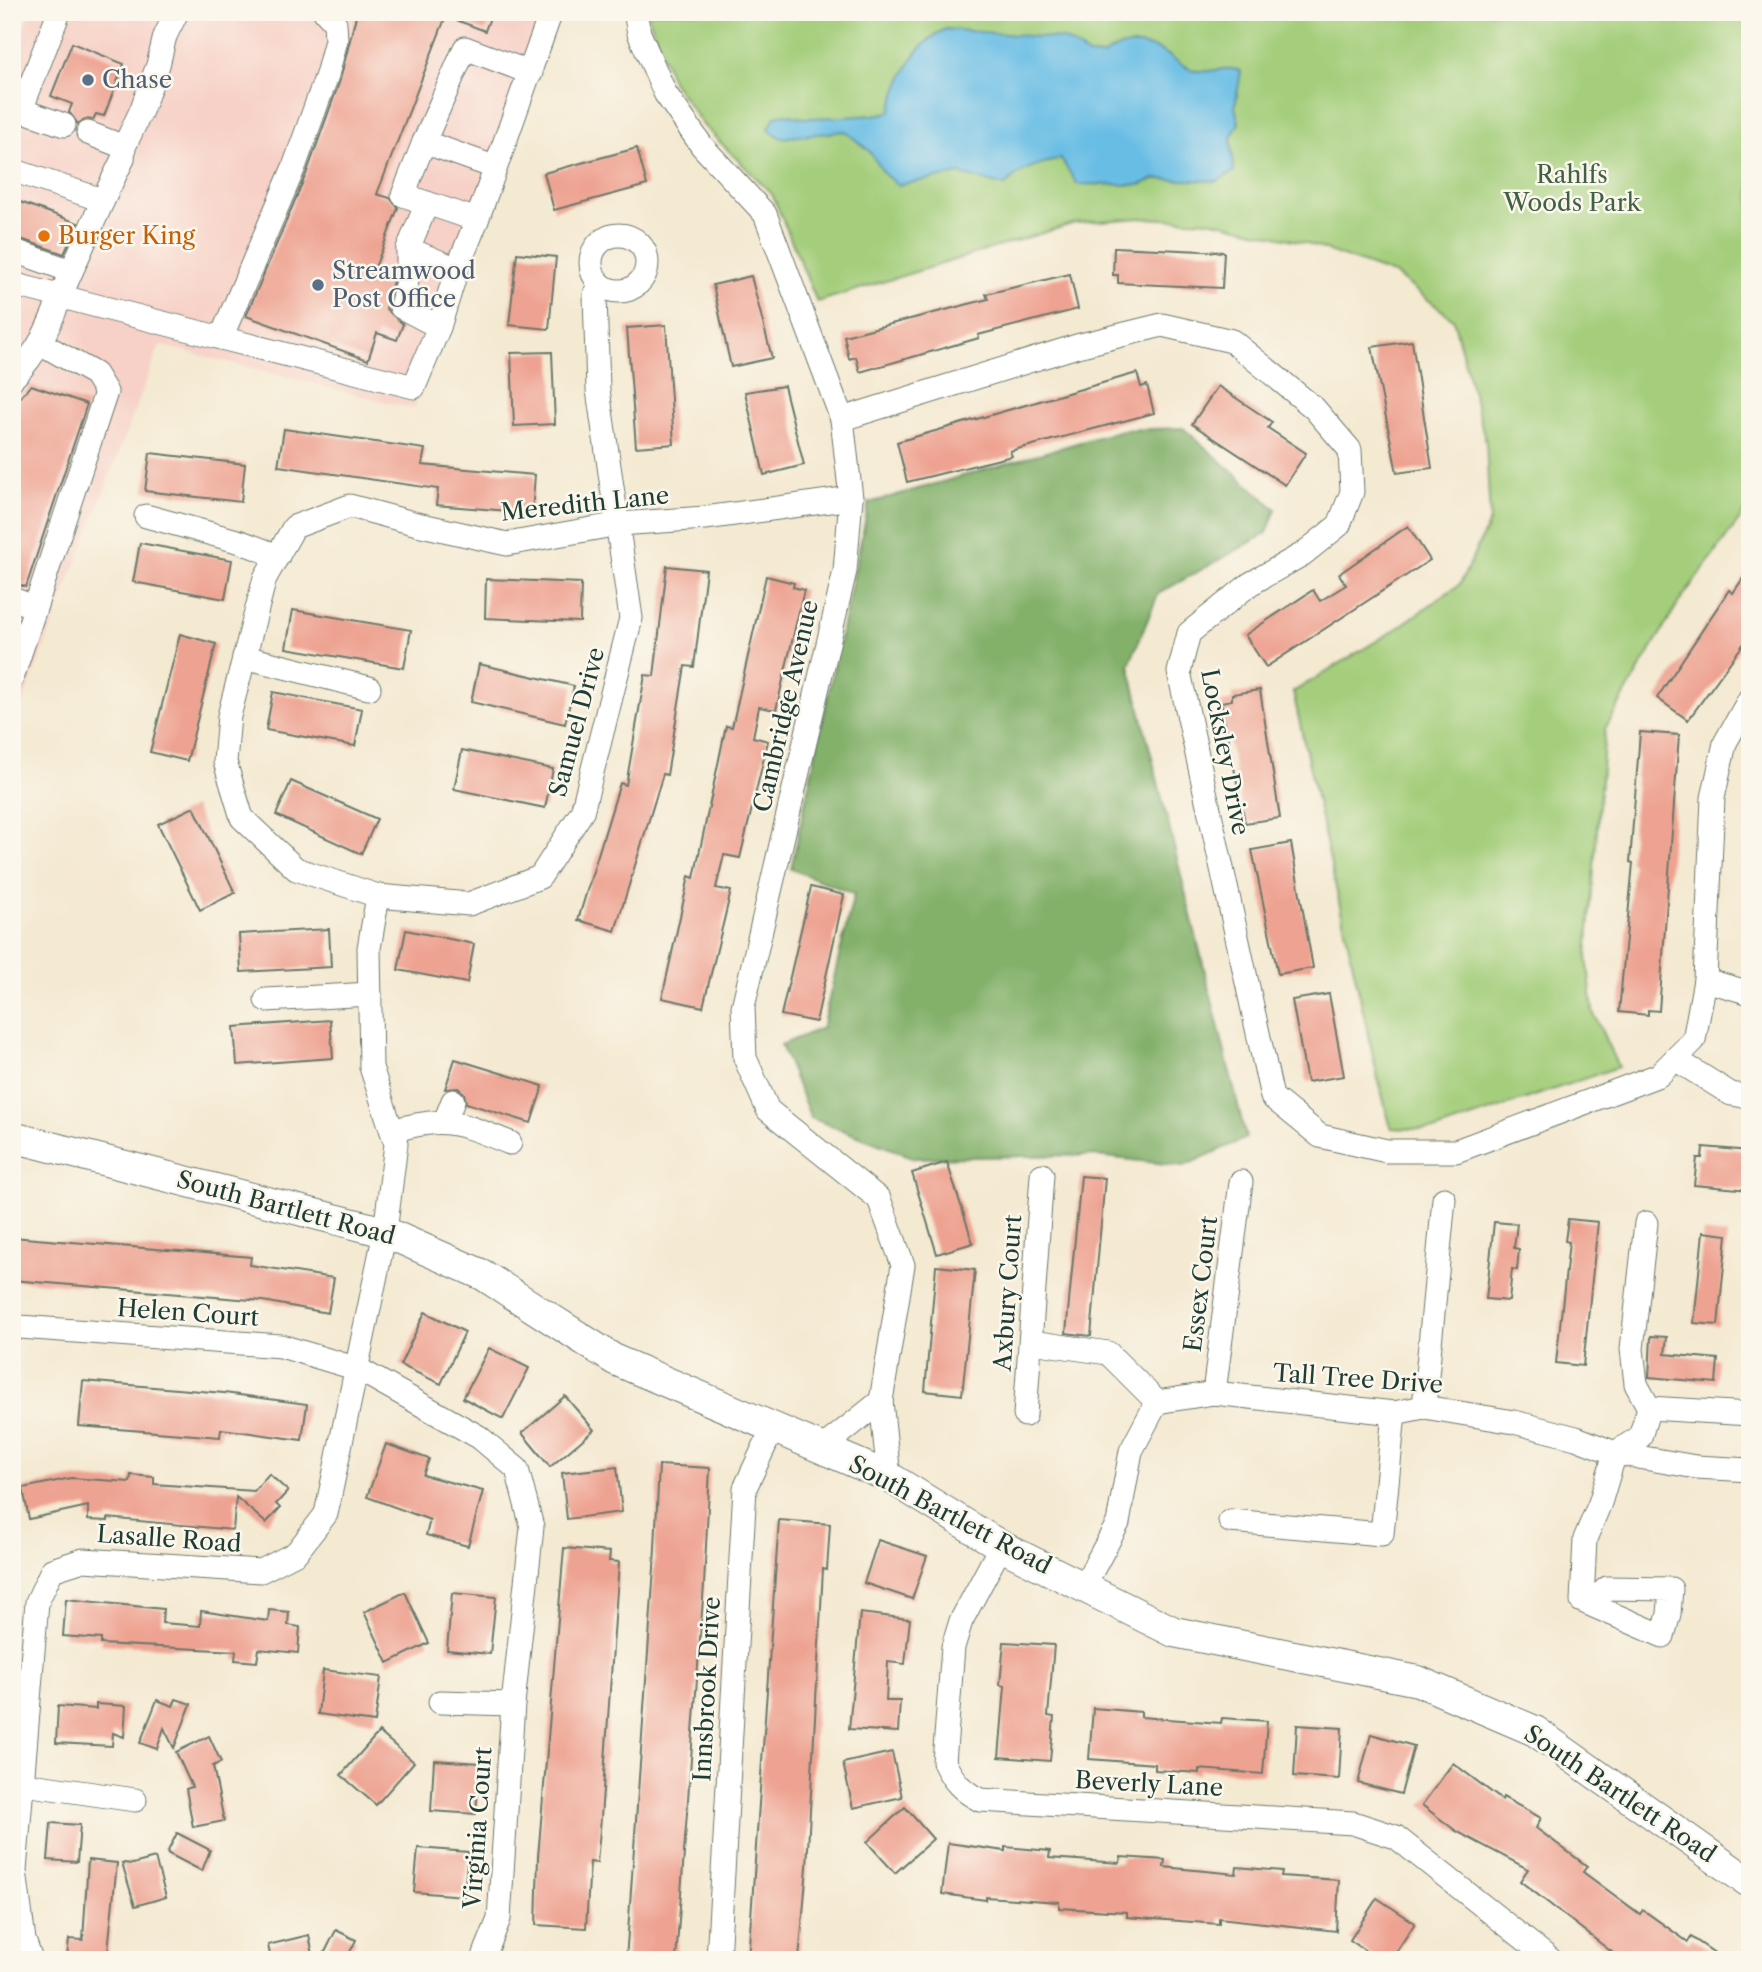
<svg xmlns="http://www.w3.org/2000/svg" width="1762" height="1972" font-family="'Libre Caslon Text',serif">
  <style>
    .built { fill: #f7d1c7 }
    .green { fill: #a4ce7b; stroke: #628658; stroke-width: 2 }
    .forest { fill: #83b16b; stroke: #517750; stroke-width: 2 }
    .water { fill: #68bde5; stroke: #447d8c; stroke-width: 2 }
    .building { fill: #eea392 }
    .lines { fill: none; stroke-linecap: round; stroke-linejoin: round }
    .minor-casing { stroke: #6a796b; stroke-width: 25 }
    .major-casing { stroke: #6a796b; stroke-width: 32 }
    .minor { stroke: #fff; stroke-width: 23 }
    .major { stroke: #fff; stroke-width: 30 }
    .service-dot { fill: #5c6f8a; stroke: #fbf7ec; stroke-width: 2.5 }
    .food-dot { fill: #e8710a; stroke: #fbf7ec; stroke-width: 2.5 }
    .labels { text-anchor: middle; stroke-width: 5; stroke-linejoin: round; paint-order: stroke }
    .service-label { font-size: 24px; fill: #4e5e75; stroke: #fbf7ec; text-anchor: start }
    .park-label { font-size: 24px; fill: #406146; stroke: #fbf7ec }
    .food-label { font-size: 24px; fill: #c56008; stroke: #fbf7ec; text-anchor: start }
    .street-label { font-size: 24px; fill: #1f3d34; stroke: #fbf7ec }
  </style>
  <rect width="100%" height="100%" fill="#fbf7ec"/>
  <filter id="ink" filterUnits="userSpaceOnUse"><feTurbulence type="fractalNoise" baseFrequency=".0143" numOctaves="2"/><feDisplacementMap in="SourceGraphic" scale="14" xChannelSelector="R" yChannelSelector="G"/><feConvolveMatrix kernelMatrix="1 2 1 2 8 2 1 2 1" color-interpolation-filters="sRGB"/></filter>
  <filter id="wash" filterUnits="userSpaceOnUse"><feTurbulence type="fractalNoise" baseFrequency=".00686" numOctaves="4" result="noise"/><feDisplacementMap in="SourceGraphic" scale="28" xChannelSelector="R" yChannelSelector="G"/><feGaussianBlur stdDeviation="1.57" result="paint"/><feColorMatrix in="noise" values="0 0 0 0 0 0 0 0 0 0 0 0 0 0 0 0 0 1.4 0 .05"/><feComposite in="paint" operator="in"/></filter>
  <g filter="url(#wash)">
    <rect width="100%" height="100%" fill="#f4e9d1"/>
    <path class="built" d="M30,12H560L414,409L160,345L12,731V59Z"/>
    <path class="green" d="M647,12H1750V505L1677,605L1605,729L1587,956L1593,1012L1618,1067L1436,1130L1391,1128L1378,1079L1293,692L1393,631L1460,584L1490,521L1486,442L1453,319L1396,275L1306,243L1213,221L1140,218L1075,223L817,302L772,194L703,125L672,81Z"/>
    <path class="forest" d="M1183,428L1276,509L1267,533L1158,594L1129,665L1246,1138L1184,1166L1088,1155L915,1158L811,1118L781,1045L822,1028L854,894L791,869L869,503L1122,430Z"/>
    <path class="water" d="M946,29L1063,39L1089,55L1103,56C1118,43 1141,42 1159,50C1173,56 1183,69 1198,71C1214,73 1225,65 1241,71L1235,107L1239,123L1231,137L1234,172L1217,181L1154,179L1140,185L1077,184L1061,159C1038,164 1021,168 1005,186L960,174L898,185L886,176L869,151L845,131L781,138L769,129L775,116C792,111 793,118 807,118C835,117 862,118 890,112C900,79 913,44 946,29Z"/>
    <g id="blocks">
      <g class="building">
        <path d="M357,12H492L485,31L446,16L377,194L390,198L398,208L373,273L393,281L386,309L403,324L397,340L377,333L368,360L246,316L307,172L340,80Z"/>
        <path d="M72,43L124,64L104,116L96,114L93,120L85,119L78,124L69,112L72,104L51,96Z"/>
        <path d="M637,148L647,185L554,210L544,173Z"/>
        <path d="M12,199L78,223L64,254L12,236Z"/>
        <path d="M1114,247L1224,252L1222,288L1118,283V275H1113Z"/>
        <path d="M517,253L556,257L549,329L509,325Z"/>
        <path d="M1070,274L1078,309L978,335L979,338L860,372L856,357L849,359L844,336L988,299L986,294Z"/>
        <path d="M751,276L772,358L731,367L713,285Z"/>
        <path d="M666,325L674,444L636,447L627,328Z"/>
        <path d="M1412,341L1432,468L1397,473L1372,347Z"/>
        <path d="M552,352L555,424L514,426L511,353Z"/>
        <path d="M1137,373L1141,387L1147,385L1154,413L1010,451L1012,456L907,482L897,442Z"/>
        <path d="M31,385L87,404L26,587L12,583V407Z"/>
        <path d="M784,386L804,465L764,475L745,392Z"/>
        <path d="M1218,386L1272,422L1268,428L1306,453L1285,485L1192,424Z"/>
        <path d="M284,429L425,449L422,465L535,475L532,513L436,505L438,489L278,466Z"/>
        <path d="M150,453L245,464L241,502L145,491Z"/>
        <path d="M1408,526L1430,560L1266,667L1245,635L1313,590L1320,601L1346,585L1339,574Z"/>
        <path d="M140,543L232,560L225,599L133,582Z"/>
        <path d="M667,566L706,570L694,667L685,666L667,775L663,774L615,931L578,920L620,783L626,785L645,675L654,676Z"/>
        <path d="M1750,568V635L1688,720L1657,698L1729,590L1733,593Z"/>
        <path d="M766,576L794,583L793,587L804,590L776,710L759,707L753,737L768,741L740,858L724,855L716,888L731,891L703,1007L662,998L689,876L694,878L726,726L732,727Z"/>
        <path d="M486,579L581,583L580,622L485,618Z"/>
        <path d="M293,610L411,630L404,668L286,648Z"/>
        <path d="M180,634L216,644L187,761L150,752Z"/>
        <path d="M479,664L574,686L565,724L471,702Z"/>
        <path d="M1260,690L1280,818L1245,823L1221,702L1232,700V694Z"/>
        <path d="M273,692L362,709L355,746L266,730Z"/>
        <path d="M1640,732L1679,735L1659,1011L1648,1010V1015L1619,1012L1633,863L1630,862Z"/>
        <path d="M462,750L553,769L545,808L454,789Z"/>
        <path d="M291,781L377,819L361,854L276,815Z"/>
        <path d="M194,807L235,893L200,910L158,824Z"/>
        <path d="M1291,843L1313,968L1278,974L1252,850Z"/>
        <path d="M811,887L844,895L816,1022L781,1015Z"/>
        <path d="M329,929L331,967L241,972L239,934Z"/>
        <path d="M406,930L474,944L467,983L398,970Z"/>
        <path d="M1329,994L1344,1076L1307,1082L1292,1000Z"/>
        <path d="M330,1020L333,1058L237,1065L234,1027Z"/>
        <path d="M455,1059L543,1086L531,1123L466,1103L464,1093L458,1088L445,1089Z"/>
        <path d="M1703,1147L1750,1151V1190L1694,1185L1697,1158H1702Z"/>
        <path d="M947,1162L973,1243L937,1254L912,1173Z"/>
        <path d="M1081,1176L1105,1178L1091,1336L1066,1333Z"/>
        <path d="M1568,1219L1598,1222L1583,1366L1556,1363L1569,1242L1565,1241Z"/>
        <path d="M1494,1222L1517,1224L1514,1248L1519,1249L1517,1270L1512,1269L1509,1301L1486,1299Z"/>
        <path d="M1703,1232L1727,1235L1718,1325L1694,1323Z"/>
        <path d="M12,1237L251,1257L250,1265L334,1278L328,1313L263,1301L12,1280Z"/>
        <path d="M936,1266L975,1270L962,1395L925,1391Z"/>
        <path d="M425,1312L465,1332L441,1384L400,1365Z"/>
        <path d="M1651,1336L1667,1337L1665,1354L1718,1359L1716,1383L1649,1377Z"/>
        <path d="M489,1348L529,1368L503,1419L463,1398Z"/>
        <path d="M83,1381L224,1393L307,1404L302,1440L221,1429L220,1437L79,1426Z"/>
        <path d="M565,1396L594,1430L550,1467L522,1433Z"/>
        <path d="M386,1444L429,1459L423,1475L483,1491L468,1546L426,1535L430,1520L367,1497Z"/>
        <path d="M659,1465L710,1468L704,1585L676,1960H626L654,1568Z"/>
        <path d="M617,1467L622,1512L567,1519L562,1473Z"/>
        <path d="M269,1474L288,1491L276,1504L280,1508L266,1523L236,1497L233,1530L108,1518V1521L88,1520V1506L29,1519L23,1488L71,1478L130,1482L131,1475L154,1477V1484L254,1491Z"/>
        <path d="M779,1520L830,1524L827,1570L823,1569L807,1867L799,1960H748Z"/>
        <path d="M878,1540L927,1556L912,1599L864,1583Z"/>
        <path d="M564,1548L610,1552L609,1561L619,1562L601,1818L597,1863L590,1862L586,1928L536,1925L538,1857Z"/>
        <path d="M405,1592L429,1643L388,1663L364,1612Z"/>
        <path d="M452,1593L496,1597L490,1654L447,1650Z"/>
        <path d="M66,1599L163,1609L162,1623L200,1626L201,1611L268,1621L269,1610L289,1612L288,1625L300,1627L298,1653L259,1649L257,1662L235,1660L236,1651L101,1644V1639L63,1636Z"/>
        <path d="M860,1613L910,1619L905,1664L888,1662L886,1701H900L898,1732L849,1729Z"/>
        <path d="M1004,1642L1054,1645L1048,1716L1054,1717L1050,1761L999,1757L1005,1686L1000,1685Z"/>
        <path d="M323,1670L381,1677L375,1722L318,1714Z"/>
        <path d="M176,1699L191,1704L174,1748L164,1728L157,1749L140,1743L157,1700L173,1706Z"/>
        <path d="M96,1704L126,1706L124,1737L113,1733L112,1746L56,1743L58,1706L96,1709Z"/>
        <path d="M1093,1708L1141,1712V1717L1221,1723L1222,1718L1267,1721L1263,1774L1199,1769V1773L1155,1770V1764L1089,1759Z"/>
        <path d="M1297,1725L1342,1728L1339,1779L1294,1776Z"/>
        <path d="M379,1732L414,1762L376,1805L341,1775Z"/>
        <path d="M1371,1734L1414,1746L1401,1794L1358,1783Z"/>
        <path d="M209,1736L221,1762L213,1766L224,1821L193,1827L186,1789L192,1787L176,1752Z"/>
        <path d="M892,1752L902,1797L853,1808L843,1763Z"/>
        <path d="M434,1760L480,1763L476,1814L431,1811Z"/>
        <path d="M1453,1763L1502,1800L1503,1797L1541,1818L1536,1828L1587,1866L1583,1872L1640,1914L1643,1910L1688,1942L1691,1937L1725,1960H1623L1613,1953L1520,1881L1528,1869L1456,1831L1422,1805Z"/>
        <path d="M905,1807L933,1839L895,1873L867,1842Z"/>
        <path d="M51,1823L80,1825L77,1862L48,1860Z"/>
        <path d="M177,1833L210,1850L202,1871L167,1853Z"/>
        <path d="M948,1843L1005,1851V1847L1050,1851L1049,1858L1120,1863L1121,1857L1165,1860L1164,1867L1236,1874L1237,1867L1282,1871L1281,1876L1339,1880L1336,1931L1219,1918V1924L1127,1917V1912L1059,1908V1902L986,1897V1900L942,1894Z"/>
        <path d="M418,1848L468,1852L464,1896L414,1892Z"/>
        <path d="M155,1858L166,1897L135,1906L122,1863L133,1864Z"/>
        <path d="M88,1860L117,1863L107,1960L67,1957L69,1939L83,1940Z"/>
        <path d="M1377,1898L1415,1923L1391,1960H1379L1350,1940Z"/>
        <path d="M336,1930L356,1940L346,1960H321Z"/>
        <path d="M309,1935L314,1960H271L268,1945Z"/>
      </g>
    </g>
  </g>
  <g filter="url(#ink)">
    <use href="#blocks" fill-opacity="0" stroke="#6a796b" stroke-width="2"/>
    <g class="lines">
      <defs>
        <g id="minor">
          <path d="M59,12L21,110L64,125"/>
          <path d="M635,12L639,33L665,93L702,146L765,214L842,419L851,498L845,571L743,1007L745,1058L768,1110L879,1199L903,1265L881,1401L889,1477"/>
          <path d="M88,133L124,147"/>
          <path d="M424,142L465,48L531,73"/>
          <path d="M12,170L102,200"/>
          <path d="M477,220L551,12"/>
          <circle cx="619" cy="263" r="28"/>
          <path d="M408,249L427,203"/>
          <path d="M12,250L71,271"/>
          <path d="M12,284L221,338L294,167L327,75L336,40L335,23L325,12"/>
          <path d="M439,327L401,307L408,276V249L457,269L477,220L403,195L424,142L494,167"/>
          <path d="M221,338L414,387L439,327L457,269"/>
          <path d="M12,379C48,342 51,316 71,272C88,234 104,196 123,159L124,147L141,111L158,65L165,36L177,12"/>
          <path d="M842,419L1077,346L1162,325L1232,341L1314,408L1350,450L1352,492L1339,525L1303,554L1250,584L1189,633L1179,672L1272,1097L1320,1136L1387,1151H1456L1659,1075L1694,1040L1705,980L1713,798L1725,743L1750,698"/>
          <path d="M146,516L241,542L278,556"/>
          <path d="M12,599L35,607"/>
          <path d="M244,657L369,688"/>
          <path d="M12,678L106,392L95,374L42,344"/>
          <path d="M378,896L296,869L242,818L225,762L229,716L265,578L294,527L350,506L417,524L507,544L619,524L705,518L851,498"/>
          <path d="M1705,980L1750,993"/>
          <path d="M266,1000L370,994"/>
          <path d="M1675,1059L1731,1094L1750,1097"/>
          <path d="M445,1121L453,1101"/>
          <path d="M392,1131C446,1115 459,1123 510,1143"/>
          <path d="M12,1330L20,1327L281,1346L358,1369L479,1437L517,1469L532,1527L513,1704L499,1919L485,1954"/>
          <path d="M1032,1342L1108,1353L1157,1402"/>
          <path d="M1214,1393L1241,1182"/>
          <path d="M1424,1407L1444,1199"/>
          <path d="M1649,1408L1750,1414"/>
          <path d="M1025,1415L1042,1175"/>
          <path d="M821,1449L881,1401"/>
          <path d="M1615,1453L1640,1437L1649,1408L1636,1384L1632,1349L1646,1223"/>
          <path d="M1230,1521L1382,1534L1394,1413"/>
          <path d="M1001,1546L961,1621L953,1647L944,1762C953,1781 962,1791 980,1800L1353,1823L1396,1837L1551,1960"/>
          <path d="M1084,1586L1118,1523L1131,1451L1157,1402L1214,1393L1394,1413L1424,1407L1514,1422L1576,1438L1615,1453L1696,1467L1750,1470"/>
          <path d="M1589,1604L1607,1588L1671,1589L1669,1614L1663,1636L1582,1601L1585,1539L1600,1503L1615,1453"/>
          <path d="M440,1702L513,1704"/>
          <path d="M24,1784L135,1800"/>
          <path d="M31,1960L24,1940L15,1871L37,1602L52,1570L83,1560L261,1571L296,1553L326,1514L385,1232L396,1144L371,1067L369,948L378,896L469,904L540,877L582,812L631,618L598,390L595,295L601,285"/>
          <path d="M718,1960L745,1488L773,1428"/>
        </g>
        <path id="major" d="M12,1137L385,1232L483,1275L615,1360L889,1477L1001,1546L1174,1632L1418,1681L1535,1731L1750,1883"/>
      </defs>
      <use href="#minor" class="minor-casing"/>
      <use href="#major" class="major-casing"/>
      <use href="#minor" class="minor"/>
      <use href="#major" class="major"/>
    </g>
  </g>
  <g class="service-dot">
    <circle cx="88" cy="80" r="7"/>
    <circle cx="318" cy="285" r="7"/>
  </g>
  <circle class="food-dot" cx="44" cy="236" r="7"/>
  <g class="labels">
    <g class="service-label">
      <text x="102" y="88">Chase</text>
      <text x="332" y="279">Streamwood<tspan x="332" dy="28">Post Office</tspan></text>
    </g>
    <g class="park-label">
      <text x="1572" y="183">Rahlfs<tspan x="1572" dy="28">Woods Park</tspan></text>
    </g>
    <g class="food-label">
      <text x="58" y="244">Burger King</text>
    </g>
    <g class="street-label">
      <text transform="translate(585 504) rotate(-6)" y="8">Meredith Lane</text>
      <text transform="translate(786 706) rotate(-77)" y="8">Cambridge Avenue</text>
      <text transform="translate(577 722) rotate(-75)" y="8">Samuel Drive</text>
      <text transform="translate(1225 752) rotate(79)" y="8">Locksley Drive</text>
      <text transform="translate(286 1208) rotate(15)" y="8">South Bartlett Road</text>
      <text transform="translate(1201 1284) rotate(-83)" y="8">Essex Court</text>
      <text transform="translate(1008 1293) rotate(-86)" y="8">Axbury Court</text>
      <text transform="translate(188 1313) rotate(4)" y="8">Helen Court</text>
      <text transform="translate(1358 1379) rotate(4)" y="8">Tall Tree Drive</text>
      <text transform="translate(950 1515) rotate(28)" y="8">South Bartlett Road</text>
      <text transform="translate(169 1539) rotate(4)" y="8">Lasalle Road</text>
      <text transform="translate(707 1689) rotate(-87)" y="8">Innsbrook Drive</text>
      <text transform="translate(1149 1784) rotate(3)" y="8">Beverly Lane</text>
      <text transform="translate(1620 1794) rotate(34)" y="8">South Bartlett Road</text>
      <text transform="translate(478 1828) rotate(-86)" y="8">Virginia Court</text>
    </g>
  </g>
  <rect width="1762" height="1972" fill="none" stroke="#fbf7ec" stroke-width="42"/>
</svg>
